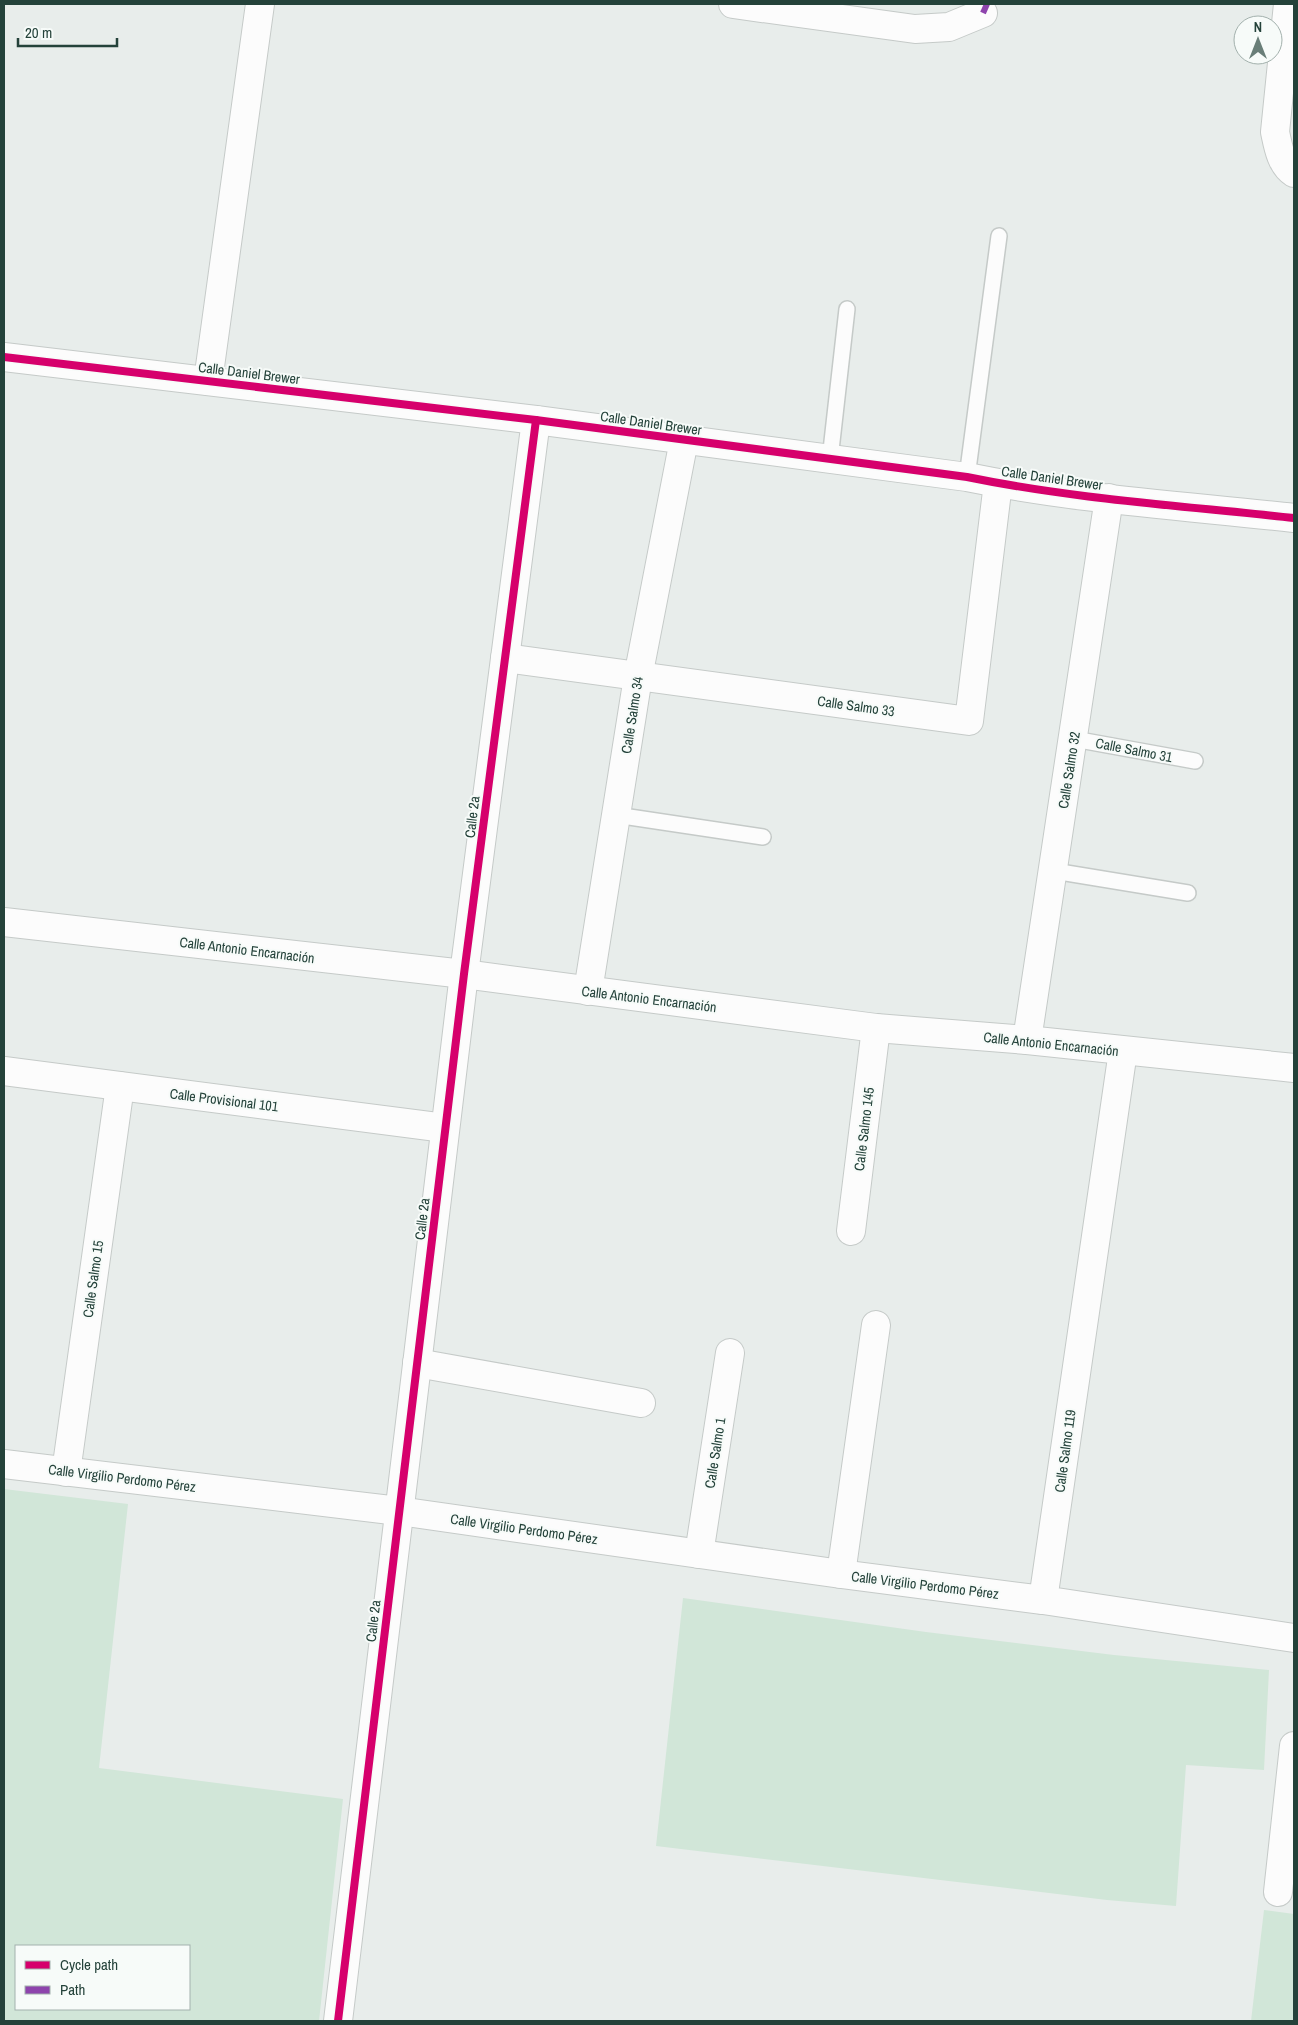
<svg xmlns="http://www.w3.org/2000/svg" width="1298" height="2025" font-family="'Archivo Narrow',sans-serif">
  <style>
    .green { fill: #d1e6d8; fill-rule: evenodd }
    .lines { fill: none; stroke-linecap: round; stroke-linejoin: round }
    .lane-casing { stroke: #c5cac8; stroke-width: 18 }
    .street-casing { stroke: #c5cac8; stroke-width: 30 }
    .lane { stroke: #fcfcfc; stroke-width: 15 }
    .street { stroke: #fcfcfc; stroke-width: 28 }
    .quiet { stroke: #8e44ad; stroke-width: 6; stroke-dasharray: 12 6; stroke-linecap: butt }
    .cycleway-casing { stroke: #f7fbf9; stroke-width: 11 }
    .cycleway { stroke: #d6006c; stroke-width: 8 }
    .labels { text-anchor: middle; stroke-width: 4; stroke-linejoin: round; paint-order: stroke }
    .street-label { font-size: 14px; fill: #24423a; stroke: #f7fbf9 }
  </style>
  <rect width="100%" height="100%" fill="#e8edeb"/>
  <g class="green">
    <path d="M4,1489L128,1504L99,1768L343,1799L319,2021H4ZM189,1946V2009H16V1946Z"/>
    <path d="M683,1598L926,1632L1114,1655L1269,1670L1264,1770L1186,1765L1176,1906L1107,1900L656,1846Z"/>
    <path d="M1264,1910L1294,1914V2021H1251Z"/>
  </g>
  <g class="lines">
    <defs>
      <g id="lane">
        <path d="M830,459L847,309"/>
        <path d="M967,477L999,236"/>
        <path d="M1074,739L1195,761"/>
        <path d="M616,815L763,837"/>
        <path d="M1054,871L1188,893"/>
      </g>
      <g id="street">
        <path d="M733,4L915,29L949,27L983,13"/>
        <path d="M1288,4L1275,132C1278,146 1281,165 1294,173"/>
        <path d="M4,357L536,420L967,477C1074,499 1185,506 1294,518"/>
        <path d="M208,381L260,4"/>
        <path d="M505,658L969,721L998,483"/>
        <path d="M4,922L464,974L876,1028L1027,1040L1294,1068"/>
        <path d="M588,991L638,677L684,440"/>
        <path d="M1027,1040L1109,498"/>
        <path d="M1123,1051L1043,1600L1294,1638"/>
        <path d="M4,1071L445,1128"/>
        <path d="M851,1231L876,1028"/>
        <path d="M417,1363L641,1403"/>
        <path d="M4,1464L399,1511L841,1574L1043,1600"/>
        <path d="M66,1472L120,1086"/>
        <path d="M699,1554L730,1353"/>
        <path d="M841,1574L876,1325"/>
        <path d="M1278,1892L1294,1746"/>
        <path d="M338,2021L464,974L536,420"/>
      </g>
    </defs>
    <use href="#lane" class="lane-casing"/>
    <use href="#street" class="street-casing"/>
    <use href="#lane" class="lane"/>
    <use href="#street" class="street"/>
    <path class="quiet" d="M983,13L987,4"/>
    <defs>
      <g id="cycleway">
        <path d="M4,357L536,420L967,477C1074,499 1185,506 1294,518"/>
        <path d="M338,2021L464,974L536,420"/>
      </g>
    </defs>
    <use href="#cycleway" class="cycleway-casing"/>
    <use href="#cycleway" class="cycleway"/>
  </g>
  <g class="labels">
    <g class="street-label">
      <text transform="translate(249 373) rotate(7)" y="5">Calle Daniel Brewer</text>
      <text transform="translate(651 423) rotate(8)" y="5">Calle Daniel Brewer</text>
      <text transform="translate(1052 478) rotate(8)" y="5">Calle Daniel Brewer</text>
      <text transform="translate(856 706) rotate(8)" y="5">Calle Salmo 33</text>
      <text transform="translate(632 715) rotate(-81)" y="5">Calle Salmo 34</text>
      <text transform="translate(1134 750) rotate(11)" y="5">Calle Salmo 31</text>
      <text transform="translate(1069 770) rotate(-81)" y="5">Calle Salmo 32</text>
      <text transform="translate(472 817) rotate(-83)" y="5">Calle 2a</text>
      <text transform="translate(247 950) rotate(7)" y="5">Calle Antonio Encarnación</text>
      <text transform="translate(649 999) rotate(7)" y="5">Calle Antonio Encarnación</text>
      <text transform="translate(1051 1044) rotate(6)" y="5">Calle Antonio Encarnación</text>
      <text transform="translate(224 1100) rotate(7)" y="5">Calle Provisional 101</text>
      <text transform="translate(864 1129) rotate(-83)" y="5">Calle Salmo 145</text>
      <text transform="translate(422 1219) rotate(-83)" y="5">Calle 2a</text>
      <text transform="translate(93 1279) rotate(-82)" y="5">Calle Salmo 15</text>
      <text transform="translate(1065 1451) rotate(-82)" y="5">Calle Salmo 119</text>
      <text transform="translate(715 1453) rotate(-81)" y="5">Calle Salmo 1</text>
      <text transform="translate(122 1478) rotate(7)" y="5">Calle Virgilio Perdomo Pérez</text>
      <text transform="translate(524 1529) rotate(8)" y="5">Calle Virgilio Perdomo Pérez</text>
      <text transform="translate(925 1585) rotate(7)" y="5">Calle Virgilio Perdomo Pérez</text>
      <text transform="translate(373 1621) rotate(-83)" y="5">Calle 2a</text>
    </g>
  </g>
  <rect width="1298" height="2025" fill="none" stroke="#24423a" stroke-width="10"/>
  <rect x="15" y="1945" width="175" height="65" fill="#f7fbf9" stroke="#a3b1ad"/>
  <rect x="25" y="1961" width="25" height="8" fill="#d6006c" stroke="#a3b1ad"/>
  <text x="60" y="1970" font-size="15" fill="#24423a">Cycle path</text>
  <rect x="25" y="1986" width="25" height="8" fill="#8e44ad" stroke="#a3b1ad"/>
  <text x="60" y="1995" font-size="15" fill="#24423a">Path</text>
  <g transform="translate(1258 40)"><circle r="24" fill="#f7fbf9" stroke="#a3b1ad"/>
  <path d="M0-4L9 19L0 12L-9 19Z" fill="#697e78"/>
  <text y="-8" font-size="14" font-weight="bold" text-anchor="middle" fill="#24423a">N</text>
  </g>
  <path d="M18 38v8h99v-8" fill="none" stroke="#24423a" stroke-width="2.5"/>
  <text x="25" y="38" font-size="15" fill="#24423a" stroke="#f7fbf9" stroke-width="4" paint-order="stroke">20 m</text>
</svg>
